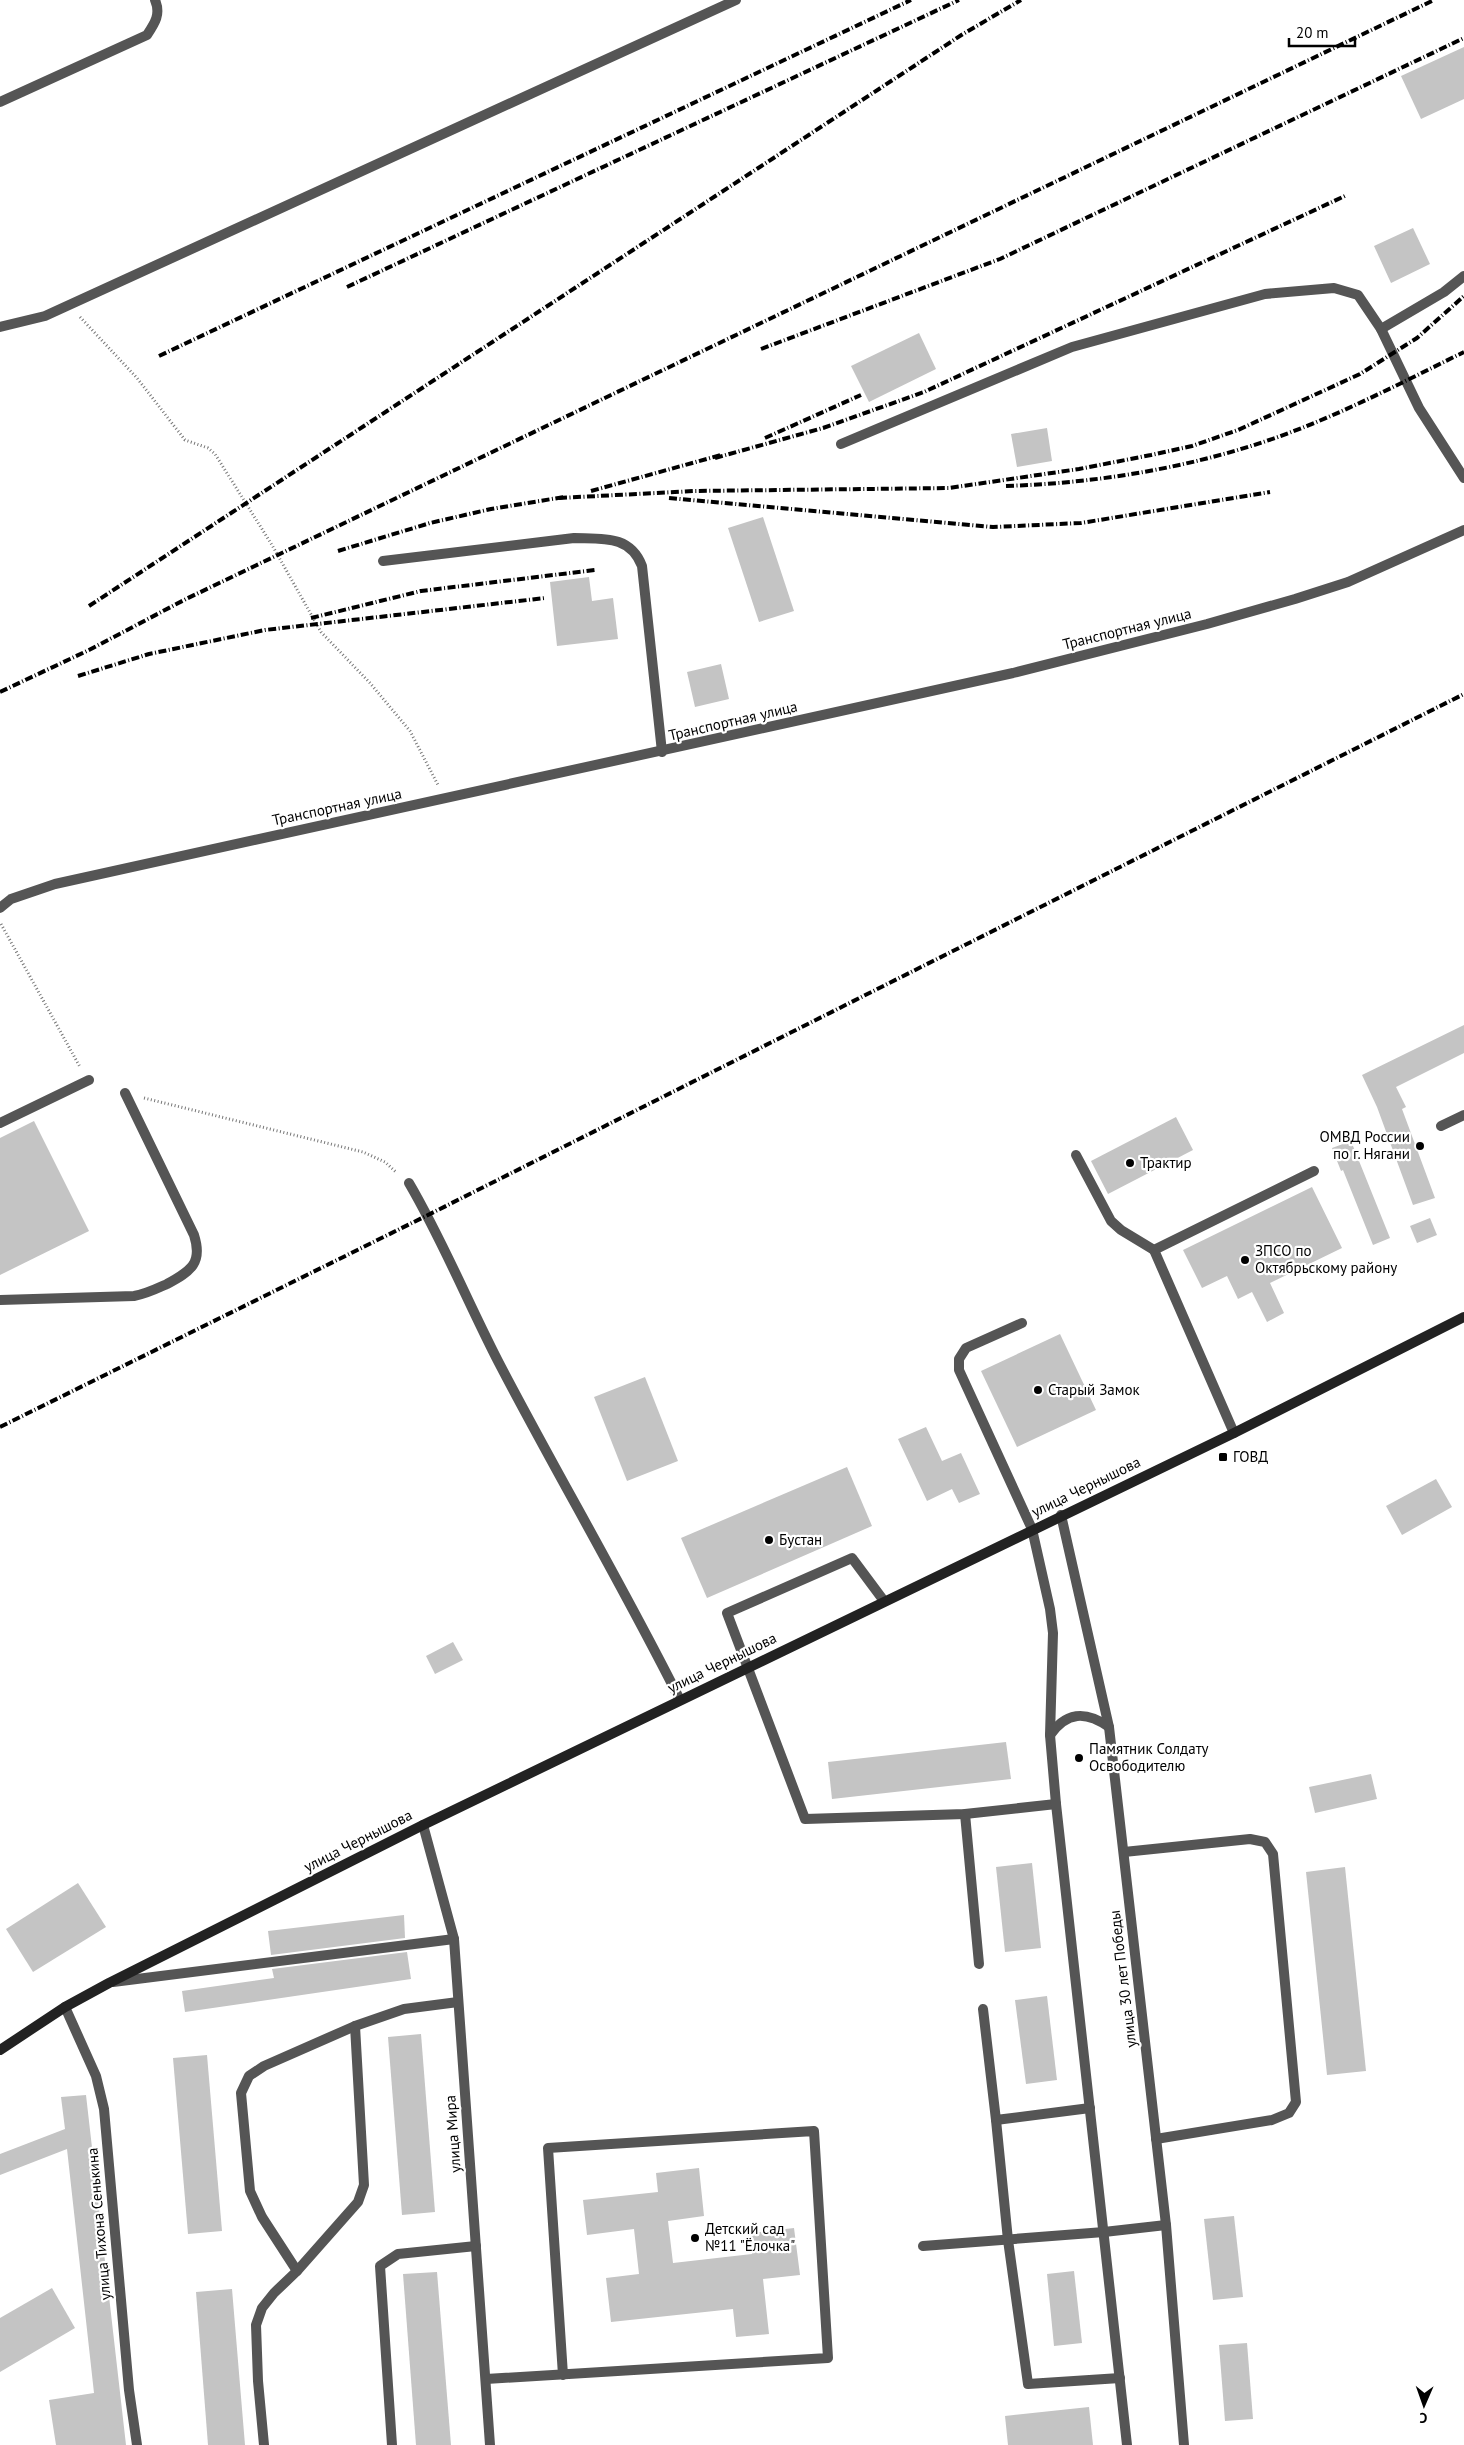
<svg xmlns="http://www.w3.org/2000/svg" width="1464" height="2445" font-family="'PT Sans',sans-serif">
  <style>
    .building { fill: #c4c4c4 }
    .lines { fill: none; stroke-linecap: round; stroke-linejoin: round }
    .path { stroke: #777; stroke-width: 3; stroke-dasharray: 1 2.5; stroke-linecap: butt }
    .service { stroke: #555; stroke-width: 10 }
    .minor { stroke: #555; stroke-width: 10 }
    .secondary { stroke: #222; stroke-width: 10 }
    .rail { stroke: #000; stroke-width: 4; stroke-dasharray: 8 2.5 1 2.5; stroke-linecap: butt }
    .poi-dot { fill: #000; stroke: #fff; stroke-width: 2 }
    .labels { text-anchor: middle; stroke-width: 4.5; stroke-linejoin: round; paint-order: stroke }
    .street-label { font-size: 15px; fill: #000; stroke: #fff }
    .poi-label { font-size: 15px; fill: #000; stroke: #fff; text-anchor: start }
  </style>
  <rect width="100%" height="100%" fill="#fff"/>
  <g class="building">
    <path d="M1464,47V99L1421,119L1401,76Z"/>
    <path d="M1413,228L1430,264L1391,283L1374,246Z"/>
    <path d="M919,333L936,369L869,402L851,366Z"/>
    <path d="M1047,428L1052,461L1017,467L1011,434Z"/>
    <path d="M763,517L794,611L759,622L728,528Z"/>
    <path d="M589,577L592,601L613,598L618,639L557,646L550,582Z"/>
    <path d="M721,664L729,699L695,707L687,672Z"/>
    <path d="M1464,1025V1053L1396,1087L1406,1107L1402,1109L1435,1198L1413,1205L1377,1107L1362,1075Z"/>
    <path d="M1176,1117L1193,1150L1108,1194L1091,1161Z"/>
    <path d="M34,1121L89,1231L0,1275V1138Z"/>
    <path d="M1351,1141L1390,1238L1373,1245L1343,1170L1341,1171L1332,1148Z"/>
    <path d="M1312,1187L1342,1248L1270,1283L1284,1313L1267,1322L1252,1292L1238,1299L1227,1276L1202,1288L1183,1250Z"/>
    <path d="M1430,1218L1437,1235L1417,1243L1410,1226Z"/>
    <path d="M1060,1334L1096,1410L1017,1447L981,1371Z"/>
    <path d="M645,1377L678,1461L627,1481L594,1397Z"/>
    <path d="M926,1427L942,1461L961,1453L980,1494L959,1503L952,1489L927,1501L898,1439Z"/>
    <path d="M847,1467L872,1526L707,1598L681,1538Z"/>
    <path d="M1436,1479L1452,1507L1402,1535L1386,1506Z"/>
    <path d="M453,1642L463,1660L435,1674L426,1656Z"/>
    <path d="M1006,1742L1011,1779L832,1799L828,1762Z"/>
    <path d="M1371,1774L1377,1799L1315,1813L1309,1787Z"/>
    <path d="M1032,1863L1041,1948L1005,1952L996,1867Z"/>
    <path d="M1345,1867L1366,2071L1327,2075L1306,1872Z"/>
    <path d="M78,1883L106,1927L33,1972L6,1929Z"/>
    <path d="M404,1915L405,1938L271,1955L268,1931Z"/>
    <path d="M407,1952L411,1979L185,2012L182,1991L274,1978L272,1969Z"/>
    <path d="M1047,1996L1057,2080L1026,2084L1015,2000Z"/>
    <path d="M421,2034L435,2212L402,2215L388,2037Z"/>
    <path d="M207,2055L222,2231L188,2234L173,2058Z"/>
    <path d="M86,2095L126,2445H56L49,2400L94,2393L67,2149L0,2175V2154L65,2129L61,2097Z"/>
    <path d="M699,2168L704,2216L668,2221L673,2263L752,2254L750,2233L794,2228L800,2275L763,2279L769,2334L736,2337L733,2309L611,2322L606,2278L639,2274L634,2229L587,2235L583,2200L658,2192L656,2173Z"/>
    <path d="M1234,2216L1243,2297L1213,2300L1204,2219Z"/>
    <path d="M1074,2271L1082,2343L1054,2346L1047,2274Z"/>
    <path d="M437,2272L451,2445H416L403,2274Z"/>
    <path d="M52,2288L75,2328L0,2372V2318Z"/>
    <path d="M232,2289L245,2445H208L196,2292Z"/>
    <path d="M1247,2343L1253,2419L1225,2421L1219,2345Z"/>
    <path d="M1089,2407L1093,2445H1008L1005,2416Z"/>
  </g>
  <g class="lines">
    <g class="path">
      <path d="M80,317L137,378L185,440L208,448L215,454L272,545L321,632L370,683L410,731L438,785"/>
      <path d="M1,924L80,1067"/>
      <path d="M144,1098L363,1152L385,1162L397,1173"/>
    </g>
    <g class="service">
      <path d="M0,102L147,35C155,23 161,14 155,0"/>
      <path d="M0,327L45,316L736,0"/>
      <path d="M1381,329L1444,292L1464,276"/>
      <path d="M841,444L1072,347L1265,294L1334,288L1358,295L1381,329L1419,408L1464,478"/>
      <path d="M383,561L574,538C603,539 630,535 642,566L662,752"/>
      <path d="M0,1123L89,1080"/>
      <path d="M1441,1126L1464,1115"/>
      <path d="M1076,1155L1111,1221L1121,1230L1154,1250"/>
      <path d="M409,1183C443,1241 468,1303 499,1363C558,1476 623,1586 680,1700"/>
      <path d="M0,1300L134,1296C146,1294 156,1289 167,1284C191,1271 203,1263 194,1235L125,1093"/>
      <path d="M1022,1323L966,1348L959,1359V1370L1032,1529"/>
      <path d="M1234,1433L1154,1250L1314,1171"/>
      <path d="M884,1601L852,1558L727,1613L805,1819L965,1814L1056,1804"/>
      <path d="M965,1814L979,1964"/>
      <path d="M1124,1852L1250,1839L1265,1842L1273,1854L1296,2102L1289,2113L1272,2120L1156,2139"/>
      <path d="M113,1982L454,1939"/>
      <path d="M983,2009L996,2120L1090,2108"/>
      <path d="M996,2120L1008,2240L1028,2384L1120,2378"/>
      <path d="M923,2246L1104,2232"/>
      <path d="M297,2271L262,2217L250,2191L241,2093L249,2076L264,2066L355,2026L404,2009L458,2002"/>
      <path d="M486,2379L828,2358L814,2131L548,2148L563,2375"/>
      <path d="M264,2445L258,2381L256,2325L262,2308L274,2293L297,2271L358,2202L364,2185L355,2026"/>
      <path d="M392,2445L380,2266L398,2254L476,2246"/>
    </g>
    <g class="minor">
      <path d="M0,908L11,899L55,884L1013,673L1207,624L1295,599L1348,582L1464,530"/>
      <path d="M1061,1515L1109,1727L1166,2225L1184,2445"/>
      <path d="M1032,1529L1050,1609L1053,1633L1050,1735L1056,1804L1127,2445"/>
      <path d="M1050,1735C1067,1711 1086,1711 1109,1727"/>
      <path d="M423,1825L454,1939L490,2445"/>
      <path d="M65,2007L96,2076L104,2109L129,2390L137,2445"/>
      <path d="M1104,2232L1166,2225"/>
    </g>
    <path class="secondary" d="M0,2050L65,2007L109,1983L423,1825L1234,1433L1464,1317"/>
    <g class="rail">
      <path d="M347,287L959,0"/>
      <path d="M761,349L1000,259L1464,38"/>
      <path d="M159,356L911,0"/>
      <path d="M765,438L861,395"/>
      <path d="M715,458L823,428L924,392L1347,195"/>
      <path d="M1006,486C1098,483 1190,468 1278,437C1342,414 1403,382 1464,352"/>
      <path d="M591,491L721,455"/>
      <path d="M559,498L695,491L949,488L1079,469L1151,455L1192,446L1238,430L1360,374L1417,338L1464,296"/>
      <path d="M669,498L993,527L1081,523L1270,492"/>
      <path d="M338,551L430,523L491,509L564,497"/>
      <path d="M89,606L963,34L1021,0"/>
      <path d="M311,618L421,591L595,570"/>
      <path d="M78,676L149,654L265,630L545,598"/>
      <path d="M0,692L89,650L186,599L1434,0"/>
      <path d="M0,1427L428,1215L1464,694"/>
    </g>
  </g>
  <g class="poi-dot">
    <circle cx="1420" cy="1146" r="5"/>
    <circle cx="1130" cy="1163" r="5"/>
    <circle cx="1245" cy="1260" r="5"/>
    <circle cx="1038" cy="1390" r="5"/>
    <rect x="1218" y="1452" width="10" height="10" rx="2.5"/>
    <circle cx="769" cy="1540" r="5"/>
    <circle cx="1079" cy="1758" r="5"/>
    <circle cx="695" cy="2238" r="5"/>
  </g>
  <g class="labels">
    <g class="street-label">
      <text transform="translate(1127 629) rotate(-14)" y="5">Транспортная улица</text>
      <text transform="translate(733 721) rotate(-13)" y="5">Транспортная улица</text>
      <text transform="translate(337 807) rotate(-12)" y="5">Транспортная улица</text>
      <text transform="translate(1086 1487) rotate(-26)" y="5">улица Чернышова</text>
      <text transform="translate(722 1663) rotate(-26)" y="5">улица Чернышова</text>
      <text transform="translate(358 1841) rotate(-27)" y="5">улица Чернышова</text>
      <text transform="translate(1123 1979) rotate(-97)" y="5">улица 30 лет Победы</text>
      <text transform="translate(453 2134) rotate(-94)" y="5">улица Мира</text>
      <text transform="translate(99 2224) rotate(-95)" y="5">улица Тихона Сенькина</text>
    </g>
    <g class="poi-label">
      <text x="1410" y="1142" text-anchor="end">ОМВД России<tspan x="1410" dy="17">по г. Нягани</tspan></text>
      <text x="1140" y="1168">Трактир</text>
      <text x="1255" y="1256">ЗПСО по<tspan x="1255" dy="17">Октябрьскому району</tspan></text>
      <text x="1048" y="1395">Старый Замок</text>
      <text x="1233" y="1462">ГОВД</text>
      <text x="779" y="1545">Бустан</text>
      <text x="1089" y="1754">Памятник Солдату<tspan x="1089" dy="17">Освободителю</tspan></text>
      <text x="705" y="2234">Детский сад<tspan x="705" dy="17">№11 "Ёлочка"</tspan></text>
    </g>
  </g>
  <g transform="translate(1424 2405) rotate(182)" stroke="#ffffff" stroke-width="4" paint-order="stroke">
  <path d="M0-4L9 19L0 12L-9 19Z" fill="#000000"/>
  <text y="-8" font-size="14" font-weight="bold" text-anchor="middle" fill="#000000">С</text>
  </g>
  <path d="M1289 38v8h66v-8" fill="none" stroke="#000000" stroke-width="2.5"/>
  <text x="1296" y="38" font-size="15" fill="#000000" stroke="#ffffff" stroke-width="4" paint-order="stroke">20 m</text>
</svg>
